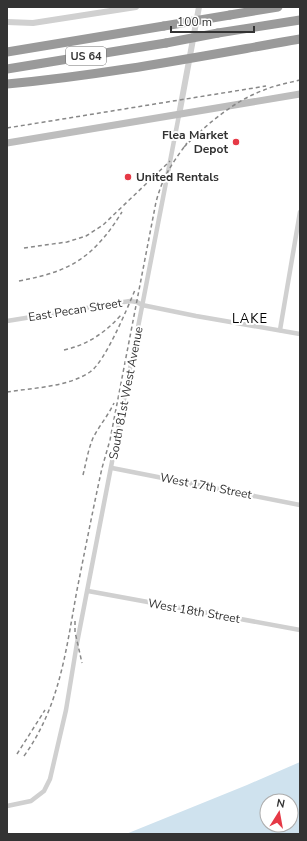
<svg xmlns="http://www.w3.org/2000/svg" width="307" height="841" font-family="'Nunito Sans',sans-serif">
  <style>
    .water { fill: #cfe2ee; fill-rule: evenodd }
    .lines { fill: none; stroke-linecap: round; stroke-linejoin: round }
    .minor { stroke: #d0d0d0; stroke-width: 4.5 }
    .tertiary { stroke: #d0d0d0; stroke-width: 6 }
    .secondary { stroke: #bdbdbd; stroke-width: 7 }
    .motorway { stroke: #9a9a9a; stroke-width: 9 }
    .rail { stroke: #888; stroke-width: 1.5; stroke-dasharray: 4 3; stroke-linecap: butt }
    .motorway-bridge { stroke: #9a9a9a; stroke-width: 9 }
    .poi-dot { fill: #e63946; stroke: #fff; stroke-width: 1.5 }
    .labels { text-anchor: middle; stroke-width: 4; stroke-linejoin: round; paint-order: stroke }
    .shield { fill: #fff; stroke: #707070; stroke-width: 1 }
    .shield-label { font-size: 11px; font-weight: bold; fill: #333 }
    .poi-label { font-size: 12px; font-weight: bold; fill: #333; stroke: #fff; text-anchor: end }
    .street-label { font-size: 12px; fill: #333; stroke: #fff }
    .neighbourhood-label { font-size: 13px; letter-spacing: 1px; fill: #000; stroke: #fff }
  </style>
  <rect width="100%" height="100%" fill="#fff"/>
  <path class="water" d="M300,762V834H126L247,785ZM267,801H291V825H267Z"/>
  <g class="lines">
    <g class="minor">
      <path d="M7,321L130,301L137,302L142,305L196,316L300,334"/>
      <path d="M280,330L300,212"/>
      <path d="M112,468L300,505"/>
      <path d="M88,591L300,630"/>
      <path d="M7,806L31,801L44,791L50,779L66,710L77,643L179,115"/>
    </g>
    <g class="tertiary">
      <path d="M7,22L33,23L136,7"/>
      <path d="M179,115L199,7"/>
    </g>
    <path class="secondary" d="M7,143L300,94"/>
    <g class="motorway">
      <path d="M230,15L278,7"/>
      <path d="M218,33L300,20"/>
      <path d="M7,52L164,26"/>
      <path d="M7,69L166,43"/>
      <path d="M7,84C106,75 202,56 300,39"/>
    </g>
    <g class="rail">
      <path d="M7,128L266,86"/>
      <path d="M184,147C207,124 234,101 264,90C276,85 288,83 300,80"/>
      <path d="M24,248L67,242L86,236L103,225L170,161"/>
      <path d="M19,281C50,275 76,268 98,244C107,235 115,223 122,212"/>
      <path d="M64,350C87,345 105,333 121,315"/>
      <path d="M7,392C32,388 68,387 90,372C105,362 127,309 135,290"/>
      <path d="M83,475C86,463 88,450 93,438C99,426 108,416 114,403"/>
      <path d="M75,621V632L82,663"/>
      <path d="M17,754L45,710"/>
      <path d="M24,756C60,706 66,650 77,590C85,550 93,509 102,468L110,440L156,202C163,176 171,165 187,143"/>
    </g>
    <g class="motorway-bridge">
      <path d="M164,26L230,15"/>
      <path d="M166,43L218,33"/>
    </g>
  </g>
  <g class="poi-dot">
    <circle cx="236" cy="142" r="4"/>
    <circle cx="128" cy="177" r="4"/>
  </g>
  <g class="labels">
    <rect class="shield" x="66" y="47" width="40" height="18" rx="3"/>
    <g class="shield-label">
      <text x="86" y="60">US 64</text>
    </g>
    <g class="poi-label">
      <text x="228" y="139">Flea Market<tspan x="228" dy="14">Depot</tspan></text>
      <text x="136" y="181" text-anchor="start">United Rentals</text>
    </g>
    <g class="street-label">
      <text transform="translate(75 310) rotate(-9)" y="4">East Pecan Street</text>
      <text transform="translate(126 393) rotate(-79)" y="4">South 81st West Avenue</text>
      <text transform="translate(206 486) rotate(11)" y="4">West 17th Street</text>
      <text transform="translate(194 611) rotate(10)" y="4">West 18th Street</text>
    </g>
    <g class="neighbourhood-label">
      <text x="250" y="323">LAKE</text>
    </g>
  </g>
  <rect width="307" height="841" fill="none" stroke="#333333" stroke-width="16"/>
  <g transform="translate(279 813) rotate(11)"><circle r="19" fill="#ffffff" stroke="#adadad"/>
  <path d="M0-3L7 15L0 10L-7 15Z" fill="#e63946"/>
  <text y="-6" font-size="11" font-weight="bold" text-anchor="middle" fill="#333333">N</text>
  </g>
  <path d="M171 26v6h83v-6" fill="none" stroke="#333333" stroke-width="2"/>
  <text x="177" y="26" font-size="12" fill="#333333" stroke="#ffffff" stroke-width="3" paint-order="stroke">100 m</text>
</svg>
